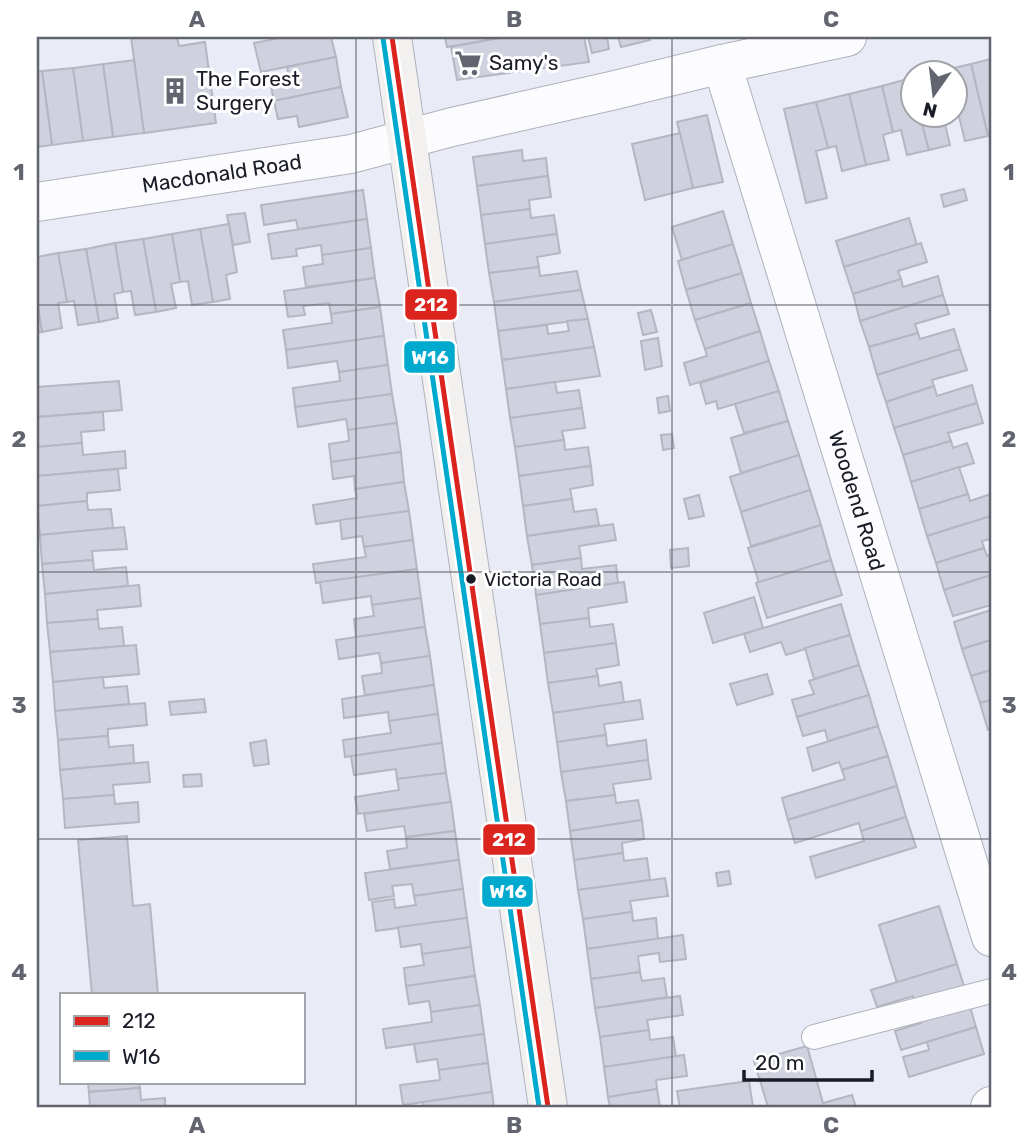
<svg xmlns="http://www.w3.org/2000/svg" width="1028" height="1144" font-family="Rubik,sans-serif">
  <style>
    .building { fill: #cfd2de; stroke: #b4b7c1; stroke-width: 2 }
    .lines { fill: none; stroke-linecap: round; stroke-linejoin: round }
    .service-casing { stroke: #afb2bc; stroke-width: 26 }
    .minor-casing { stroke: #afb2bc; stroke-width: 40 }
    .secondary-casing { stroke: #afb2bc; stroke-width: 40 }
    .service { stroke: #fcfcfe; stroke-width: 24 }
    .minor { stroke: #fcfcfe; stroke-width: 38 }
    .secondary { stroke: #f2f1f0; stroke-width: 38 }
    .bus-1-casing { stroke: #fff; stroke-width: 10 }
    .bus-2-casing { stroke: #fff; stroke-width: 10 }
    .bus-1 { stroke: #dc241f; stroke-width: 5 }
    .bus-2 { stroke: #00a9ce; stroke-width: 5 }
    .grid { fill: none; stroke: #62656f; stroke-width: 2; stroke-opacity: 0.55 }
    .bus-dot { fill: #191c27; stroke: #fff; stroke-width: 2.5 }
    .labels { text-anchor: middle; stroke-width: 6; stroke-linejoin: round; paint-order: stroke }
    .bus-label { font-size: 19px; fill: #191c27; stroke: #fff; text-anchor: start }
    .poi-label { font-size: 21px; fill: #191c27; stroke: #fff; text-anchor: start }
    .street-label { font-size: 21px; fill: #191c27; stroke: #fff }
    .line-badge { stroke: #fff; stroke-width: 2.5 }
    .badge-label { font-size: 19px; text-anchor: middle; font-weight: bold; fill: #fff }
    .neatline { fill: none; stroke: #62656f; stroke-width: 2.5 }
    .grid-label { font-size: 23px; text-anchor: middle; font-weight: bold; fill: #62656f }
  </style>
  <rect width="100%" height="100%" fill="#e9ecf6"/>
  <g class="building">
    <path d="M131,37H177L179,46L205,42L216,123L144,133Z"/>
    <path d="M285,37H331L336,57L261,72L254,43Z"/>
    <path d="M445,37H505L447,47Z"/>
    <path d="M505,37H584L589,62L457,80L451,47Z"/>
    <path d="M588,37H607L609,49L592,53Z"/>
    <path d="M618,37H649L650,40L621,47Z"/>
    <path d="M336,57L341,87L274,101L270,82L289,78L287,67Z"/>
    <path d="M991,59V135L988,136L971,64Z"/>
    <path d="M134,60L144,133L113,137L103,64Z"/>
    <path d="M103,64L113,137L83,141L73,68Z"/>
    <path d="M971,64L988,136L965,141L959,116L952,117V116H954V74H942L941,71Z"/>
    <path d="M73,68L83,141L52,145L42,71Z"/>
    <path d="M42,71L52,145L37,147V72Z"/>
    <path d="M911,78L912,116H920L929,150L907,155L901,130L893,132L882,86Z"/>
    <path d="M882,86L893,132L883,135L889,160L866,165L849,94Z"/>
    <path d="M341,87L348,117L299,127L297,116L278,119L274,101Z"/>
    <path d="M849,94L866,165L842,171L836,146L828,148L816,102Z"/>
    <path d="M816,102L828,148L816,151L827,198L806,203L784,109Z"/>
    <path d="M707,115L723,182L693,188L677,122Z"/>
    <path d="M920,116H952V117L944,120L950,145L929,150Z"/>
    <path d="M680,133L693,188L645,200L632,144Z"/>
    <path d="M522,150L523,161L546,158L548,176L477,186L473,157Z"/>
    <path d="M548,176L551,197L529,200L530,209L481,215L477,186Z"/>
    <path d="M964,189L967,200L944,207L941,195Z"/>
    <path d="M363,190L367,219L298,229L296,220L264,225L261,205Z"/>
    <path d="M530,209L531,218L554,215L557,234L485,244L481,215Z"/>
    <path d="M723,211L733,244L682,260L672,227Z"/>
    <path d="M245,213L250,242L233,245L227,215Z"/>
    <path d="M909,218L917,245L844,267L836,241Z"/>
    <path d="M367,219L371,248L322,255L321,245L296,249L297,256L272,259L268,234Z"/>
    <path d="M229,224L237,272L226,275L230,299L213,302L200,229Z"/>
    <path d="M200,229L213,302L192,305L188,281L180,282L172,234Z"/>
    <path d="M172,234L180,282L171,284L176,308L156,312L143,239Z"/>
    <path d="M557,234L560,253L537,257L539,267L489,273L485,244Z"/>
    <path d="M143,239L156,312L135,315L131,291L123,292L115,243Z"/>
    <path d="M115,243L123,292L114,294L118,318L99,322L86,249Z"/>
    <path d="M921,243L927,262L898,271L901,279L853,294L844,267Z"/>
    <path d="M733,244L742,273L686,290L678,261Z"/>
    <path d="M371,248L375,278L306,287L303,267L323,264L322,255Z"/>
    <path d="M86,249L99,322L78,325L74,301L67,302L58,253Z"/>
    <path d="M58,253L67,302L58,303L62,328L42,332L37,301V257Z"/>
    <path d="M539,267L540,276L577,271L581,290L494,302L489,273Z"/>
    <path d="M742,273L751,303L695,320L686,290Z"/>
    <path d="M938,276L943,295L860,321L853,294L901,279L903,287Z"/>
    <path d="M375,278L380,307L331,314L329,303L303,306L305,315L288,317L284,291Z"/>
    <path d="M581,290L588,319L498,331L494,302Z"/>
    <path d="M943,295L949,314L915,324L918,333L869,347L860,321Z"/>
    <path d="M37,301L42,332L37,333Z"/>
    <path d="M751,303L760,331L705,349L695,320Z"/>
    <path d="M380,307L384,336L286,350L283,330L332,323L331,314Z"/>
    <path d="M651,310L657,332L643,335L638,313Z"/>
    <path d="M588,319L594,347L502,360L498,331L547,325L548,334L569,331L567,321Z"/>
    <path d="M954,329L960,349L877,375L869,347L918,333L920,339Z"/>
    <path d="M760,331L769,361L690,385L684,363L707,356L705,349Z"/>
    <path d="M384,336L388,365L339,372L337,361L288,368L286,350Z"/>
    <path d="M658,338L662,366L645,370L641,341Z"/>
    <path d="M594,347L600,376L506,389L502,360Z"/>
    <path d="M960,349L967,370L932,380L934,386L886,402L877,375Z"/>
    <path d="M769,361L779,391L718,409L716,401L706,404L700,383Z"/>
    <path d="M388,365L392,394L295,407L293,388L340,381L339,372Z"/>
    <path d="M119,381L122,410L37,417V387Z"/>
    <path d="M555,382L557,393L579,390L582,408L510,418L506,389Z"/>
    <path d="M972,385L977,403L894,428L886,402L934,386L937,396Z"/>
    <path d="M779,391L788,421L744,433L735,404Z"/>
    <path d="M392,394L397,423L348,430L346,419L298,427L295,407Z"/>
    <path d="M668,396L670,411L659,413L657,398Z"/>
    <path d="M977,403L983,423L948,433L951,441L903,455L894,428Z"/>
    <path d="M582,408L585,428L562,431L564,440L515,447L510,418Z"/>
    <path d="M103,412L104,430L81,432L82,443L37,447V417Z"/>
    <path d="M788,421L799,455L741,473L731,438Z"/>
    <path d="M397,423L401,452L331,462L329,444L349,441L348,430Z"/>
    <path d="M672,434L674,448L663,450L661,435Z"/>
    <path d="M564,440L565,450L588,447L591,466L519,476L515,447Z"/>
    <path d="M951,441L953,448L967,443L974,463L911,482L903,455Z"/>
    <path d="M82,443L83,455L125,451L126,468L37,476V447Z"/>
    <path d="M401,452L404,482L355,489L354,476L333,479L331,462Z"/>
    <path d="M799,455L810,490L741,512L730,477Z"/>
    <path d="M591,466L593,485L570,489L572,499L523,506L519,476Z"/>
    <path d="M959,467L968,494L919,509L911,482Z"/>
    <path d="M118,469L120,490L87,493V501L37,506V476Z"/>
    <path d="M404,482L409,511L316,524L313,505L357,498L355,489Z"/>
    <path d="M810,490L821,525L751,546L741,512Z"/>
    <path d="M968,494L970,501L991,494V516L927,536L919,509Z"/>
    <path d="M699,495L704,516L689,519L684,499Z"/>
    <path d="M572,499L574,512L596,509L599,525L527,536L523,506Z"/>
    <path d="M87,501L88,510L111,509L113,528L40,535L37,506Z"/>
    <path d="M409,511L413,540L364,547L362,536L342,539L340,520Z"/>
    <path d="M991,516V539L982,541L984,548L936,563L927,536Z"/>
    <path d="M613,524L616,540L579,546L581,558L532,565L527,536Z"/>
    <path d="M821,525L831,560L759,583L748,548Z"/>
    <path d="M124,527L127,549L92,551L93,560L42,564L40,535Z"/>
    <path d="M413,540L417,569L316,583L313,564L366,557L364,547Z"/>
    <path d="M688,548L689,566L671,568L670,550Z"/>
    <path d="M984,548L987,556L991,554V575L944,590L936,563Z"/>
    <path d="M581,558L582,569L616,565L618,583L536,595L532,565Z"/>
    <path d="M93,560L94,570L126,567L128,586L45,594L42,564Z"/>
    <path d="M831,560L842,595L767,618L756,583Z"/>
    <path d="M417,569L421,598L372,605L371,596L323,603L320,582Z"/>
    <path d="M991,575V605L953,616L944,590Z"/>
    <path d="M624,582L627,602L588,608L589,618L540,624L536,595Z"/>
    <path d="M139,585L141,606L97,610L98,619L47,623L45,594Z"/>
    <path d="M754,597L763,628L713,643L704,613Z"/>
    <path d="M421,598L425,627L356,637L354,619L374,616L372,605Z"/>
    <path d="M841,604L850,635L786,655L781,642L750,652L744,634Z"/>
    <path d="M991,610V640L962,649L954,622Z"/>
    <path d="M589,618L590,627L613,624L616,643L544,653L540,624Z"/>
    <path d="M98,619L99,629L122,627L124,646L50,652L47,623Z"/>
    <path d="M425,627L430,656L381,663L379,653L339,659L336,640Z"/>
    <path d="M850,635L859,665L814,679L805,648Z"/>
    <path d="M991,640V670L971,676L962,649Z"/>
    <path d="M616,643L619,665L596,669L598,676L548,683L544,653Z"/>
    <path d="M136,645L139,674L53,682L50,652Z"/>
    <path d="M430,656L434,685L365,695L362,676L382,673L381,663Z"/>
    <path d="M859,665L869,695L797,717L792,700L814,694L809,681Z"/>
    <path d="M991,670V700L980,703L971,676Z"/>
    <path d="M767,674L773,694L737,705L730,684Z"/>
    <path d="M598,676L599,686L621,682L624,703L553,713L548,683Z"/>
    <path d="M103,677L104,688L127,686L129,704L55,711L53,682Z"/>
    <path d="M434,685L438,714L389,721L388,712L344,718L342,699Z"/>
    <path d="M869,695L878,726L828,741L825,730L803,736L797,717Z"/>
    <path d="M204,699L206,712L171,715L169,702Z"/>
    <path d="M640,700L643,719L604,724L606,735L557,742L553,713Z"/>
    <path d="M991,700V729L988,730L980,703Z"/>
    <path d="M145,703L147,725L108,729V736L58,740L55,711Z"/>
    <path d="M438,714L442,743L345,757L343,740L391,733L389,721Z"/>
    <path d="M878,726L888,756L842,770L839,762L813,771L807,748Z"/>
    <path d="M606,735L607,746L646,740L648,760L561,772L557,742Z"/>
    <path d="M108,736L109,747L133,745L134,763L60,770L58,740Z"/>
    <path d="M266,740L269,764L254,766L250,743Z"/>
    <path d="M442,743L446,773L397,779L396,769L354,775L351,756Z"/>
    <path d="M888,756L897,786L788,820L782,798L845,779L842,770Z"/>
    <path d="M648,760L651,779L613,784L615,795L566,801L561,772Z"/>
    <path d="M148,762L150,782L113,785L114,795L63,799L60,770Z"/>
    <path d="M446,773L451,802L358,814L355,797L399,790L397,779Z"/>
    <path d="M201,774L202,786L184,787L183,775Z"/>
    <path d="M897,786L906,817L861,831L859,823L795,843L788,820Z"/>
    <path d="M114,795L115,804L138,802L139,822L65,828L63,799Z"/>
    <path d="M615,795L616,803L638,800L642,820L570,831L566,801Z"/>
    <path d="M451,802L455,831L406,837L404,826L367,831L364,814Z"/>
    <path d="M906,817L916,847L816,878L810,857L864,841L861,831Z"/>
    <path d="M642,820L644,839L622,843L623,853L574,860L570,831Z"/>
    <path d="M455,831L459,860L390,869L387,851L407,848L406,837Z"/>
    <path d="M127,836L133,906L150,904L158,995H92L78,840Z"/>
    <path d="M623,853L624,861L647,858L650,880L578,890L574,860Z"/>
    <path d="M459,860L463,889L414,896L412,884L392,886L394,896L369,900L365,873Z"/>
    <path d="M729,871L731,884L718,886L716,873Z"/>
    <path d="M665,878L668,896L630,901L632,912L583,919L578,890Z"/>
    <path d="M463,889L467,918L376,931L372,902L394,899L395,908L416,905L414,896Z"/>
    <path d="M939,906L957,964L897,983L879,925Z"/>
    <path d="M632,912L633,921L656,918L658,939L587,949L583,919Z"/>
    <path d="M467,918L471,947L422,954L421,944L401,947L398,927Z"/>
    <path d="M683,935L686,959L660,962L659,953L638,956L640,972L591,979L587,949Z"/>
    <path d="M471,947L475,976L406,986L404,968L424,965L422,954Z"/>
    <path d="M957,964L964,986L914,1002L913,996L877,1007L871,990Z"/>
    <path d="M640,972L642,981L664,978L667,997L595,1008L591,979Z"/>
    <path d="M475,976L480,1005L431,1012L429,1001L409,1004L406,986Z"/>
    <path d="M680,996L683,1015L647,1020L649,1030L600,1037L595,1008Z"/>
    <path d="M968,1000L976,1027L901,1050L895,1031L921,1023L919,1015Z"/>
    <path d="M480,1005L484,1034L386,1048L383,1029L432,1022L431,1012Z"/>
    <path d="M976,1027L984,1054L909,1077L903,1057L929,1050L927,1042Z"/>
    <path d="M649,1030L650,1040L673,1037L676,1057L604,1067L600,1037Z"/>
    <path d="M484,1034L488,1063L439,1070L437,1059L417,1062L414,1044Z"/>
    <path d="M807,1046L823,1103L852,1095L856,1107H768L754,1061Z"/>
    <path d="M684,1055L687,1076L656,1080L657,1089L608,1097L604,1067Z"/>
    <path d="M488,1063L492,1092L403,1105L400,1085L440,1080L439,1070Z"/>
    <path d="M749,1081L753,1107H680L677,1091Z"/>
    <path d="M88,1083H139L140,1088L89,1092Z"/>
    <path d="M140,1088L141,1100L165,1098V1107H90L89,1092Z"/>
    <path d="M657,1089L660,1107H610L608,1097Z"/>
    <path d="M492,1092L494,1107H424L423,1102Z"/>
  </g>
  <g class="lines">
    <defs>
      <path id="service" d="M814,1037L991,991"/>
      <g id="minor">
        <path id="s1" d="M722,64L991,937"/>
        <path id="s2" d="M37,202L351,154L452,127L611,91L722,64L847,37"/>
        <path d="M990,1107L991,1106"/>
      </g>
      <path id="secondary" d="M392,37L548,1107"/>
    </defs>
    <use href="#service" class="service-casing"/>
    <use href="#minor" class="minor-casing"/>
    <use href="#secondary" class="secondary-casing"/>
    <use href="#service" class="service"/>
    <use href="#minor" class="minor"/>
    <use href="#secondary" class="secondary"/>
    <defs>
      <path id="bus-1" d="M392,37L548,1107"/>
      <path id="bus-2" d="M383,38L539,1107"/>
    </defs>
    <use href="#bus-1" class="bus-1-casing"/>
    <use href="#bus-2" class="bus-2-casing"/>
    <use href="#bus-1" class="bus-1"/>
    <use href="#bus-2" class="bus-2"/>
  </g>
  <path class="grid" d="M356,37V1107M672,37V1107M37,305H991M37,572H991M37,839H991"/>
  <defs>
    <symbol id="supermarket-bare" viewBox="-9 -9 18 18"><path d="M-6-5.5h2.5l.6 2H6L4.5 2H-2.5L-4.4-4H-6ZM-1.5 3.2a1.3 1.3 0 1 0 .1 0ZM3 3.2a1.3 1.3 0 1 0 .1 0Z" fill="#62656f" stroke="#fff" stroke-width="2.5" paint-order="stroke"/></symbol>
    <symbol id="building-bare" viewBox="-9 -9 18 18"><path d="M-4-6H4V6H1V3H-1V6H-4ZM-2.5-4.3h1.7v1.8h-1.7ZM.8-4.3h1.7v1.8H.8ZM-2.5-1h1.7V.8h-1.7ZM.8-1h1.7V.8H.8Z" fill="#62656f" stroke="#fff" stroke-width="2.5" paint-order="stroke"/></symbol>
  </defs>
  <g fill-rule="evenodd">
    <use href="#supermarket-bare" x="449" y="44" width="38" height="38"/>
    <use href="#building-bare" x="156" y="72" width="38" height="38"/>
  </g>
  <circle class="bus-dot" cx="471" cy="579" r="6"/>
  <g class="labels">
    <g class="bus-label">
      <text x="484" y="586">Victoria Road</text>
    </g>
    <g class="poi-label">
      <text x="489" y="70">Samy's</text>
      <text x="196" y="86">The Forest<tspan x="196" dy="24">Surgery</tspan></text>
    </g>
    <g class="street-label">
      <text dy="7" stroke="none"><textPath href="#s2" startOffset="187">Macdonald Road</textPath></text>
      <text dy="7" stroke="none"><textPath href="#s1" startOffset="457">Woodend Road</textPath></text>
    </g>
  </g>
  <g class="line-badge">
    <rect x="404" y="288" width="54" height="33" rx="7" fill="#dc241f"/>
    <rect x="403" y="340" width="53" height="34" rx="7" fill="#00a9ce"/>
    <rect x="482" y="823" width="54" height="33" rx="7" fill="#dc241f"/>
    <rect x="481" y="875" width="53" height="33" rx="7" fill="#00a9ce"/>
  </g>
  <g class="badge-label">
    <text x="431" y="311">212</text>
    <text x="430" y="364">W16</text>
    <text x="509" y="846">212</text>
    <text x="508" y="898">W16</text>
  </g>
  <rect width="1028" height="1144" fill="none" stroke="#ffffff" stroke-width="77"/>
  <rect x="60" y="993" width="245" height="91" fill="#ffffff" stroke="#a3a4a9" stroke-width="2"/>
  <rect x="74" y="1016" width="35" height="10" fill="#dc241f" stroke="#a3a4a9" stroke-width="2"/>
  <text x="122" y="1028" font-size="21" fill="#191c27">212</text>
  <rect x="74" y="1051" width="35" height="10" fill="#00a9ce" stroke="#a3a4a9" stroke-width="2"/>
  <text x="122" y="1064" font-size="21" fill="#191c27">W16</text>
  <g transform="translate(934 94) rotate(194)"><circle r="33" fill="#ffffff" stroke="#a3a4a9" stroke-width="2"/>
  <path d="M0-5L12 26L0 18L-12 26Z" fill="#62656f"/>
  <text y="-10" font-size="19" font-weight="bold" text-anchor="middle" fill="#191c27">N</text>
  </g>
  <path d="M744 1070v10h128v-10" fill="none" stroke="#191c27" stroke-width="3.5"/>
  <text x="755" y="1070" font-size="21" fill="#191c27" stroke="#ffffff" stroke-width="5" paint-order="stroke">20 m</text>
  <rect x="38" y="38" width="952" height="1068" class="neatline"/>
  <g class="grid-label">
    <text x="197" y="27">A</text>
    <text x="514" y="27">B</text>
    <text x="831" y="27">C</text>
    <text x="19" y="180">1</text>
    <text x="1009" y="180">1</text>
    <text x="19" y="447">2</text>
    <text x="1009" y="447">2</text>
    <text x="19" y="713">3</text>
    <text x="1009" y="713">3</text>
    <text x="19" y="980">4</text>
    <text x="1009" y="980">4</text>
    <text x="197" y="1133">A</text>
    <text x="514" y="1133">B</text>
    <text x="831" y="1133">C</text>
  </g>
</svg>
